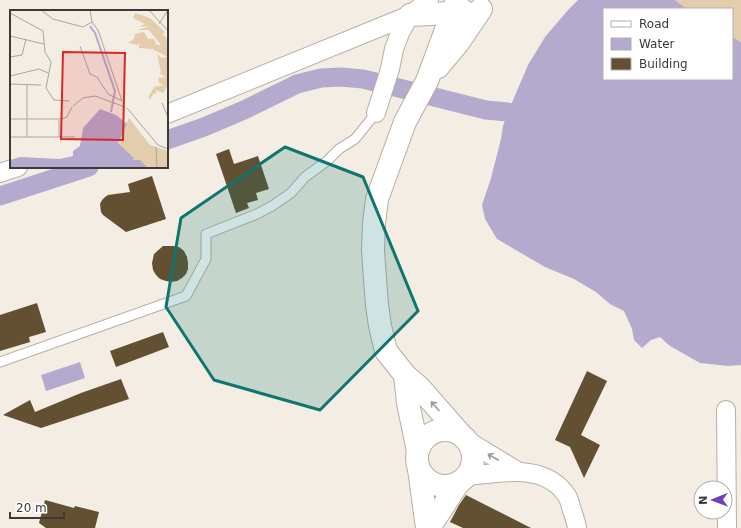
<svg xmlns="http://www.w3.org/2000/svg" width="741" height="528" font-family="'DejaVu Sans',sans-serif">
  <style>
    .green { fill: #e4cdac }
    .water { fill: #b4aace }
    .lines { fill: none; stroke-linecap: round; stroke-linejoin: round }
    .canal { stroke: #b4aace; stroke-width: 19 }
    .building { fill: #634f31 }
    .service-casing { stroke: #b6afa6; stroke-width: 11 }
    .minor-casing { stroke: #b6afa6; stroke-width: 20 }
    .tertiary-casing { stroke: #b6afa6; stroke-width: 24 }
    .service { stroke: #fff; stroke-width: 9 }
    .minor { stroke: #fff; stroke-width: 18 }
    .tertiary { stroke: #fff; stroke-width: 22 }
    .oneway { stroke: #9e9c9a }
    .marked { fill: #0f766e; fill-opacity: 0.2; stroke: #0f766e; stroke-width: 3; stroke-linejoin: round }
    .inset-river { fill: none; stroke: #b4aace; stroke-width: 2 }
    .inset-road { fill: none; stroke: #aba59e; stroke-width: 1 }
    .view { fill: #d62828; fill-opacity: 0.15; stroke: #d62828; stroke-width: 2 }
    .inset-edge { fill: none; stroke: #3d3a36; stroke-width: 2 }
  </style>
  <rect width="100%" height="100%" fill="#f4ede3"/>
  <path class="green" d="M675,0H741V42L732,37V9H687Z"/>
  <g class="water">
    <path d="M578,0H675L687,9H604V79H732V37L741,42V365L728,366L700,363L670,346L660,337L651,340L642,348L634,340L632,329L624,311L610,304L596,292L574,279L545,267L497,239L485,219L482,205L491,178L501,139L503,126L508,112L528,65L545,37L568,10Z"/>
    <path d="M80,362L85,378L46,391L41,375Z"/>
  </g>
  <g class="lines">
    <g class="canal">
      <path d="M167,140L204,127L244,110L297,84L321,78L341,77L363,79L486,110L508,112"/>
      <path d="M0,196L89,167"/>
    </g>
  </g>
  <g class="building">
    <path d="M229,149L234,164L258,156L269,189L256,193L258,200L247,203L249,208L236,213L216,154Z"/>
    <path d="M152,176L166,219L126,232L103,215L101,212L100,204L102,200L105,197L108,195L130,192L128,184Z"/>
    <path d="M163,246H173L179,247L184,251L187,257L188,263V269L186,274L182,278L177,281L171,282L166,281L160,279L156,275L153,270L152,263L154,254Z"/>
    <path d="M37,303L46,332L29,337L30,342L0,351V315Z"/>
    <path d="M163,332L169,347L116,367L110,351Z"/>
    <path d="M587,371L607,381L581,435L600,445L584,478L570,447L555,440Z"/>
    <path d="M121,379L129,399L41,428L3,415L30,400L35,412L81,393Z"/>
    <path d="M466,495L531,528H463L450,522L459,505Z"/>
    <path d="M45,500L74,508L75,506L99,512L95,528H46L39,523Z"/>
  </g>
  <g class="lines">
    <defs>
      <path id="service" d="M0,362L186,296L206,259V234L257,214L272,206L291,193L305,177L327,161L339,149L355,139L376,113"/>
      <g id="minor">
        <path d="M410,15L429,0"/>
        <path d="M167,114L410,15L400,33L394,49L390,69L376,113"/>
        <path d="M0,173L18,167"/>
        <path d="M726,410L727,528"/>
        <path d="M468,441L519,472"/>
        <path d="M466,476C500,473 545,462 567,496C569,499 570,503 571,507C573,514 576,521 577,528"/>
      </g>
      <g id="tertiary">
        <path d="M457,0L427,81L405,122L377,199L374,223L373,250L375,279L377,305L380,326L386,351L405,375L419,387L461,435"/>
        <path d="M410,15L452,13L464,11"/>
        <path d="M438,67L458,43L481,9"/>
        <path d="M405,375L408,403L418,451"/>
        <circle cx="445" cy="458" r="28"/>
        <path d="M419,469L427,528"/>
        <path d="M429,528L459,482"/>
      </g>
    </defs>
    <use href="#service" class="service-casing"/>
    <use href="#minor" class="minor-casing"/>
    <use href="#tertiary" class="tertiary-casing"/>
    <use href="#service" class="service"/>
    <use href="#minor" class="minor"/>
    <use href="#tertiary" class="tertiary"/>
  </g>
  <defs><path id="oneway-shaft" d="M-6 0H5M1.5-3L5.5 0L1.5 3" fill="none" stroke-width="1.6" stroke-linecap="round" stroke-linejoin="round"/></defs>
  <g class="oneway">
    <use href="#oneway-shaft" transform="translate(435 406) rotate(-132)"/>
    <use href="#oneway-shaft" transform="translate(493 457) rotate(-150)"/>
  </g>
  <path class="marked" d="M285,147L363,177L418,311L320,410L214,380L166,307L181,218Z"/>
  <g transform="translate(10 10)">
    <rect width="158" height="158" fill="#f4ede3"/>
    <path d="M125,3L140,8L155,22L153,24L158,30V75L153,83L146,80V84L144,83L140,89L138,88L144,77L153,75L149,73L148,68L156,67L150,64L151,62L147,44L152,48L158,47L142,39L129,38V32L128,35L118,33L124,29L125,24L134,22L138,29H144L147,35H151L139,20H128L140,16L129,17L135,14L123,8ZM119,108L140,135L158,141V158H138L123,149L109,134L108,130Z" fill="#e4cdac"/>
    <path d="M90,99L106,105L117,114L108,133L124,148L123,150H130L138,158H0V150L10,147L50,149L63,146V141L70,136L73,118Z" fill="#b4aace"/>
    <path class="inset-river" d="M80,16L85,23L105,81L101,102"/>
    <path class="inset-road" d="M31,0L43,9L73,17L82,12L88,20L112,91L98,84L87,67L80,64L70,36M80,0L82,12M139,0L158,21M0,3L33,21L35,42L41,52L36,78L44,90L59,91M149,14L158,0M0,26L34,34M0,47L12,45L16,29M0,66L29,59L38,63M0,74L31,75M17,75V127M152,93L158,107M63,96L73,88L85,86L115,97M117,98L148,135L158,139M0,109H52L57,107L62,97M49,110V127M0,127H65M146,137L147,158"/>
    <path class="view" d="M53,42L115,43L113,130L51,129Z"/>
    <rect width="158" height="158" class="inset-edge"/>
  </g>
  <rect x="603" y="8" width="130" height="72" fill="#ffffff" stroke="#b1b0af"/>
  <rect x="611" y="21" width="20" height="6" fill="#ffffff" stroke="#b1b0af"/>
  <text x="639" y="28" font-size="12" fill="#3d3a36">Road</text>
  <rect x="611" y="38" width="20" height="12" fill="#b4aace" stroke="#b1b0af"/>
  <text x="639" y="48" font-size="12" fill="#3d3a36">Water</text>
  <rect x="611" y="58" width="20" height="12" fill="#634f31" stroke="#b1b0af"/>
  <text x="639" y="68" font-size="12" fill="#3d3a36">Building</text>
  <g transform="translate(713 500) rotate(269)"><circle r="19" fill="#ffffff" stroke="#b1b0af"/>
  <path d="M0-3L7 15L0 10L-7 15Z" fill="#7141b9"/>
  <text y="-6" font-size="11" font-weight="bold" text-anchor="middle" fill="#3d3a36">N</text>
  </g>
  <path d="M10 512v6h54v-6" fill="none" stroke="#3d3a36" stroke-width="2"/>
  <text x="16" y="512" font-size="12" fill="#3d3a36" stroke="#ffffff" stroke-width="3" paint-order="stroke">20 m</text>
</svg>
